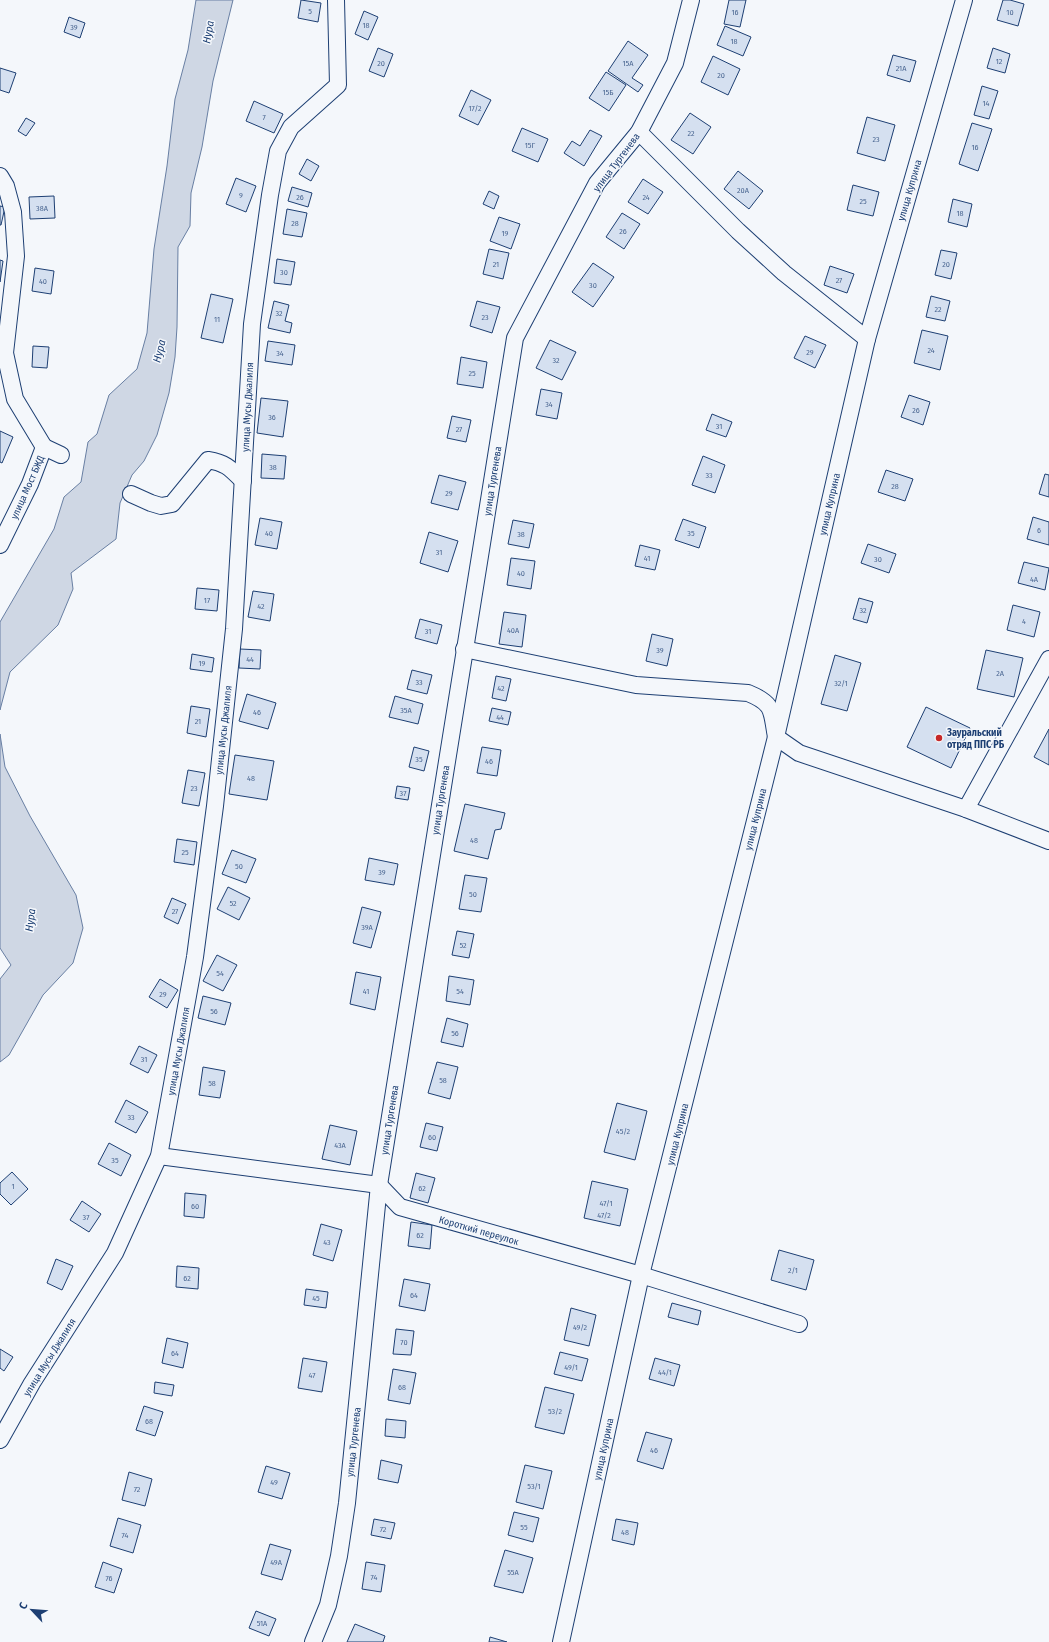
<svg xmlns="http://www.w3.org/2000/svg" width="1049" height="1642" font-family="'Fira Sans Condensed',sans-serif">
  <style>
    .water { fill: #cfd7e4; stroke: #687fa3 }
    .building { fill: #d5e0f0; stroke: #1d3f73 }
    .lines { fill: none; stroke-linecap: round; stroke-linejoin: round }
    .minor-casing { stroke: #1d3f73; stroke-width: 18 }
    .minor { stroke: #f4f7fb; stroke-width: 16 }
    .poi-dot { fill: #c62828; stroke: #f4f7fb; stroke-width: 1.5 }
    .labels { text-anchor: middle; stroke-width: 3; stroke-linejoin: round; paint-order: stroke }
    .number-label { font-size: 8px; fill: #4b6792 }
    .street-label { font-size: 10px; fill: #1d3f73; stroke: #f4f7fb }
    .poi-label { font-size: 10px; font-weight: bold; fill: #1d3f73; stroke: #f4f7fb; text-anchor: start }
    .water-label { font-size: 11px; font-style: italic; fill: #1d3f73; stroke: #f4f7fb }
  </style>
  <rect width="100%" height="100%" fill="#f4f7fb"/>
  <g class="water">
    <path d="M196,0H233L213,81L202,147L191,193L190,226L178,247L177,327L175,357L169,393L157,435L144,461L132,475L120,503L116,539L71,573L73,589L58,625L10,672L0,710V622L54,529L64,497L81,482L88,442L97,434L109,395L137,369L147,333L154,249L167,166L175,99L188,50Z"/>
    <path d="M0,734L5,767L30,816L76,895L83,928L73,963L43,995L9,1055L0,1062V979L11,965L0,948Z"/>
  </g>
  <g class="building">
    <path d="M301,0L321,3L318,22L298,18Z"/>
    <path d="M729,0H746L740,27L724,24Z"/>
    <path d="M1003,0H1010L1024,4L1018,26L997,20Z"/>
    <path d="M364,11L378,17L368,40L355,34Z"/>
    <path d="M69,17L85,23L80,38L64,32Z"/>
    <path d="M725,26L751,37L743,56L717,45Z"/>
    <path d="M628,41L648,55L632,78L643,85L638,92L608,71Z"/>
    <path d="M378,48L393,54L384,77L369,71Z"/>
    <path d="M993,48L1010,54L1005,73L987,68Z"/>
    <path d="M893,55L916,61L910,82L887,75Z"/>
    <path d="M713,56L740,69L728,95L701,82Z"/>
    <path d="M0,68L16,73L9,93L0,90Z"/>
    <path d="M606,72L626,85L609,111L589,98Z"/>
    <path d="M982,86L998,91L989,119L974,115Z"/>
    <path d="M471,90L491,100L478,125L459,116Z"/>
    <path d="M254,101L283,114L274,133L246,121Z"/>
    <path d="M690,113L711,127L693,154L671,140Z"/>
    <path d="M867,117L895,125L885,161L857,153Z"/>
    <path d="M26,118L35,123L26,136L18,131Z"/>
    <path d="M972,123L992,129L978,171L959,164Z"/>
    <path d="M522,128L548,139L538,162L512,151Z"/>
    <path d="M590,130L602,136L584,166L564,153L572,141L580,146Z"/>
    <path d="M307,159L319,166L311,181L299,174Z"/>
    <path d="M738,171L763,191L749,209L724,189Z"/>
    <path d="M236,178L256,186L246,212L226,204Z"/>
    <path d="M643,179L663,192L648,214L628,202Z"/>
    <path d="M853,185L879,192L873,216L847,210Z"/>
    <path d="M292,187L312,193L308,207L288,201Z"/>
    <path d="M489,191L499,196L494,209L483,204Z"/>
    <path d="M54,196L55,218L30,219L29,197Z"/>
    <path d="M953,199L972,204L967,227L948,222Z"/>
    <path d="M0,206L5,207L1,225H0Z"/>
    <path d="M287,209L307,213L302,237L283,234Z"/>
    <path d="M622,213L640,224L624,249L606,237Z"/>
    <path d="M499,217L520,224L511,249L490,241Z"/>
    <path d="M489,249L509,253L503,279L483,274Z"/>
    <path d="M941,250L957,253L951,279L935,275Z"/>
    <path d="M277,259L295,262L291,285L274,283Z"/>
    <path d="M0,260L3,261L0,282Z"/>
    <path d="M593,263L614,277L593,307L572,292Z"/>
    <path d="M830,266L854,274L847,293L824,285Z"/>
    <path d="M35,268L54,271L51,294L32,291Z"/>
    <path d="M211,294L233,299L223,343L201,338Z"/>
    <path d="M931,296L950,301L945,321L926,317Z"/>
    <path d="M274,301L289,305L285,321L292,323L290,333L268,328Z"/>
    <path d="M477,301L500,307L492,333L470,326Z"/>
    <path d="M922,330L948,336L940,370L914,363Z"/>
    <path d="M805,336L826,345L815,368L794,358Z"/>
    <path d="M550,340L576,352L562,380L536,368Z"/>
    <path d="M268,341L295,345L292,365L265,361Z"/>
    <path d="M33,346L49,347L47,368L32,367Z"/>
    <path d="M461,357L487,362L483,388L457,384Z"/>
    <path d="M541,389L562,393L557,419L536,415Z"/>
    <path d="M909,395L930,402L923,425L901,417Z"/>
    <path d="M261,398L288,401L283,437L257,433Z"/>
    <path d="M712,414L732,422L726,437L706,430Z"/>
    <path d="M452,416L471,420L466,442L447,438Z"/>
    <path d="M0,431L13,437L2,463L0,462Z"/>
    <path d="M262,454L286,456L284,479L261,478Z"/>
    <path d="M703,456L725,465L715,493L692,485Z"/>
    <path d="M886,470L913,479L905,501L878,492Z"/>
    <path d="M1045,474L1049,475V497L1039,494Z"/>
    <path d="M439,475L466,482L458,510L431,503Z"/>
    <path d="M1033,517L1049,522V545L1027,539Z"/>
    <path d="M260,518L282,522L277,549L255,545Z"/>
    <path d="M683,519L706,527L699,548L675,540Z"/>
    <path d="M513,520L534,524L529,548L508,544Z"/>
    <path d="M429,532L458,541L448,572L420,563Z"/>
    <path d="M868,544L896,554L889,573L861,563Z"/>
    <path d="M640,545L660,550L655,570L635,566Z"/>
    <path d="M511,558L535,561L531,589L507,585Z"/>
    <path d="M1024,562L1049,568L1045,590L1018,583Z"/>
    <path d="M197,588L219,590L217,611L195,609Z"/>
    <path d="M253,591L274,594L270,621L248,617Z"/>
    <path d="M859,598L873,602L867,623L853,619Z"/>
    <path d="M1013,605L1040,612L1034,637L1007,630Z"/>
    <path d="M504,612L526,615L522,647L499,644Z"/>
    <path d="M420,619L442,625L437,644L415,638Z"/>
    <path d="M652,634L673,639L667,666L646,661Z"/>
    <path d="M240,649L261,650L260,669L239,668Z"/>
    <path d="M986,650L1023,658L1014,697L977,689Z"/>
    <path d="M192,654L214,658L212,672L190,669Z"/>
    <path d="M835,655L861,663L847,711L821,704Z"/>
    <path d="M412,670L432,675L427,694L407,689Z"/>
    <path d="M496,676L511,679L506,701L492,698Z"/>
    <path d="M247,694L276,703L268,729L239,721Z"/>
    <path d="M395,696L423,704L418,724L389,717Z"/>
    <path d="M191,706L210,709L206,737L187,733Z"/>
    <path d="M926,707L970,728L951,768L907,747Z"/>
    <path d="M492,708L511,712L508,725L489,721Z"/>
    <path d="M1049,729V765L1034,757Z"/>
    <path d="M414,747L429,751L424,771L409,767Z"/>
    <path d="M482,747L501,750L497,776L477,773Z"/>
    <path d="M235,755L274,761L267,800L229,794Z"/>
    <path d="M188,770L205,773L199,806L182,803Z"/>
    <path d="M397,786L410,788L408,800L395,798Z"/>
    <path d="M465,804L505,813L501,829L495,830L488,859L454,851Z"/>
    <path d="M177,839L197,842L194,865L174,862Z"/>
    <path d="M232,850L256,859L246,883L222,874Z"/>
    <path d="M369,858L398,864L394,885L365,880Z"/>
    <path d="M465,875L487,878L481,912L459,909Z"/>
    <path d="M228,887L250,898L239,920L217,909Z"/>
    <path d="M172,898L186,904L178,924L164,917Z"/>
    <path d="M362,907L381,912L371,948L353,943Z"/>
    <path d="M457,931L474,934L469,958L452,955Z"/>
    <path d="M217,955L237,965L223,991L203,981Z"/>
    <path d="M356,972L381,977L375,1010L350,1004Z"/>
    <path d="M449,976L474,980L470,1005L446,1001Z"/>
    <path d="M160,979L178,990L167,1008L149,997Z"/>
    <path d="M203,996L231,1003L225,1025L198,1018Z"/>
    <path d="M447,1018L468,1024L463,1047L441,1042Z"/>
    <path d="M139,1046L157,1055L148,1073L130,1064Z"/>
    <path d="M437,1062L458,1067L450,1099L428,1093Z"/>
    <path d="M203,1067L225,1071L220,1098L199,1095Z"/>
    <path d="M126,1100L148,1112L136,1133L115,1122Z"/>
    <path d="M617,1103L647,1111L635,1160L604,1152Z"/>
    <path d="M426,1123L443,1127L437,1151L420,1147Z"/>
    <path d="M330,1125L357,1131L350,1165L322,1159Z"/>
    <path d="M109,1143L131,1155L121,1176L98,1164Z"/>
    <path d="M12,1172L28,1189L11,1205L0,1194V1183Z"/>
    <path d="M416,1173L435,1178L428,1203L410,1198Z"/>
    <path d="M592,1181L628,1189L620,1226L584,1218Z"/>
    <path d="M185,1193L206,1195L204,1218L184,1216Z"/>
    <path d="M82,1201L101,1214L89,1232L70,1220Z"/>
    <path d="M411,1222L432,1225L430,1249L408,1246Z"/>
    <path d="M321,1224L342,1230L333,1261L313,1255Z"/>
    <path d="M779,1250L814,1260L806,1290L771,1280Z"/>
    <path d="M56,1259L73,1266L62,1290L47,1283Z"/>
    <path d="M177,1266L199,1268L198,1289L176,1287Z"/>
    <path d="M404,1279L430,1284L425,1311L399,1306Z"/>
    <path d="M306,1289L328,1292L326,1308L304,1305Z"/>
    <path d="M672,1303L701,1311L698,1325L668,1317Z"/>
    <path d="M571,1308L596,1315L589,1346L564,1340Z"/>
    <path d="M396,1329L414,1331L411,1355L393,1354Z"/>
    <path d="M167,1338L188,1343L183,1368L162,1363Z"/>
    <path d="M0,1349L13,1357L4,1371L0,1368Z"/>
    <path d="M560,1352L588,1359L582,1381L554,1374Z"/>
    <path d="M303,1358L327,1362L322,1392L298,1388Z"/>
    <path d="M655,1358L680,1365L674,1386L649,1379Z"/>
    <path d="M393,1369L416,1373L410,1404L388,1400Z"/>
    <path d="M155,1382L174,1385L172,1396L154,1393Z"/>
    <path d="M545,1387L574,1394L564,1434L535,1427Z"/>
    <path d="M144,1406L163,1412L155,1436L136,1430Z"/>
    <path d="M386,1419L406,1421L405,1438L385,1436Z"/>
    <path d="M646,1432L672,1439L663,1469L637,1461Z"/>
    <path d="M381,1460L402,1465L398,1483L378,1479Z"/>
    <path d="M525,1465L552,1471L543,1509L516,1502Z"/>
    <path d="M266,1466L290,1473L282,1499L258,1492Z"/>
    <path d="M129,1472L152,1479L145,1506L122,1500Z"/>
    <path d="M514,1512L539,1518L533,1542L508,1535Z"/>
    <path d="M118,1518L141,1525L133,1553L110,1546Z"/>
    <path d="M374,1519L395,1523L391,1539L371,1535Z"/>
    <path d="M616,1519L638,1523L634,1545L612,1540Z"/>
    <path d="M270,1544L291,1550L282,1580L261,1574Z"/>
    <path d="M505,1550L533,1558L523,1593L494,1586Z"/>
    <path d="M103,1562L122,1569L114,1593L95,1587Z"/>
    <path d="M366,1562L385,1565L381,1592L362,1589Z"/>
    <path d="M256,1611L276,1619L269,1636L249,1628Z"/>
    <path d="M355,1624L385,1636L383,1642H347Z"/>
    <path d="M490,1637L507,1642H489Z"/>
  </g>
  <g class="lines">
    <defs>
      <g id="minor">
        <path d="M639,132L738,231L784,273L867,339"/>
        <path d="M0,176L6,186L13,212L16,256L5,353L15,399L44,447L30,484L0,545"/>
        <path d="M44,447L61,455"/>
        <path d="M131,494L151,503L161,506L172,504L208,460C226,463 230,468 243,481"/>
        <path d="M464,649L636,685L748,693C775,704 771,711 776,737L799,753L966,809L1049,841"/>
        <path d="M966,809L1049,659"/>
        <path d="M159,1156L379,1185L400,1207L641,1275L799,1324"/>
        <path d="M0,1440L32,1383L115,1253L159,1156L195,957L215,806L234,629L252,324L270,195L278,151L291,127L338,85L336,0"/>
        <path d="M313,1642L328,1605L339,1556L347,1503L379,1185L515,338L597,183L639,132L675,63L691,0"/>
        <path d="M561,1642L641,1275L776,737L867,339L964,0"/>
      </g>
    </defs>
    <use href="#minor" class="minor-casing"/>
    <use href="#minor" class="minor"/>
  </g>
  <circle class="poi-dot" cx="939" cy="738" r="4"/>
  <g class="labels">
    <g class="number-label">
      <text x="310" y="14">5</text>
      <text x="735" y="15">16</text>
      <text x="1010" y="15">10</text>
      <text x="366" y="28">18</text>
      <text x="74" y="30">39</text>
      <text x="734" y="44">18</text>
      <text x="999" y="64">12</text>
      <text x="381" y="66">20</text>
      <text x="628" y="66">15А</text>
      <text x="901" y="71">21А</text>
      <text x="721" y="78">20</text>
      <text x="608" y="95">15Б</text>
      <text x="986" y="106">14</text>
      <text x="475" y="111">17/2</text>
      <text x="264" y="120">7</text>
      <text x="691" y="136">22</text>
      <text x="876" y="142">23</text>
      <text x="530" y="148">15Г</text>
      <text x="975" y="150">16</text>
      <text x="743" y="193">20А</text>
      <text x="241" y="198">9</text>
      <text x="300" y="200">26</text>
      <text x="646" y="200">24</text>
      <text x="863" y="204">25</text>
      <text x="42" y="211">38А</text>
      <text x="960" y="216">18</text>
      <text x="295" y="226">28</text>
      <text x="623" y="234">26</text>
      <text x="505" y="236">19</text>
      <text x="496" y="267">21</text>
      <text x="946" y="267">20</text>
      <text x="284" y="275">30</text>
      <text x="839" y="283">27</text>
      <text x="43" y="284">40</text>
      <text x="593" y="288">30</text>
      <text x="938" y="312">22</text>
      <text x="279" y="316">32</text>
      <text x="485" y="320">23</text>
      <text x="217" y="322">11</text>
      <text x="931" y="353">24</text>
      <text x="810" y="355">29</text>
      <text x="280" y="356">34</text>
      <text x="556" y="363">32</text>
      <text x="472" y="376">25</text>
      <text x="549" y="407">34</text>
      <text x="916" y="413">26</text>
      <text x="272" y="420">36</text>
      <text x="719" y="429">31</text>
      <text x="459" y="432">27</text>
      <text x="273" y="470">38</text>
      <text x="709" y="478">33</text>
      <text x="895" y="489">28</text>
      <text x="449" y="496">29</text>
      <text x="1039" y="533">6</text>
      <text x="269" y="536">40</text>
      <text x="691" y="536">35</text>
      <text x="521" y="537">38</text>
      <text x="439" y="555">31</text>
      <text x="647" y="561">41</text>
      <text x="878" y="562">30</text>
      <text x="521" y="576">40</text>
      <text x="1034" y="582">4А</text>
      <text x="207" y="603">17</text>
      <text x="261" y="609">42</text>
      <text x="863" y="613">32</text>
      <text x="1024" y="624">4</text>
      <text x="513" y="633">40А</text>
      <text x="428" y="634">31</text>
      <text x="660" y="653">39</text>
      <text x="250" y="662">44</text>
      <text x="202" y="666">19</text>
      <text x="1000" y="676">2А</text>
      <text x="419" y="685">33</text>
      <text x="841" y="686">32/1</text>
      <text x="501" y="691">42</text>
      <text x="406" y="713">35А</text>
      <text x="257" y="715">46</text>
      <text x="500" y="720">44</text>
      <text x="198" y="724">21</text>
      <text x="419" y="762">35</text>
      <text x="489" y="764">46</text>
      <text x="251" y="781">48</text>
      <text x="194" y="791">23</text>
      <text x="403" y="796">37</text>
      <text x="474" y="843">48</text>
      <text x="185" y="855">25</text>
      <text x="239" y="869">50</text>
      <text x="382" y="875">39</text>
      <text x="473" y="897">50</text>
      <text x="233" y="906">52</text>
      <text x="175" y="914">27</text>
      <text x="367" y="930">39А</text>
      <text x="463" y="948">52</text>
      <text x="220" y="976">54</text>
      <text x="366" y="994">41</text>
      <text x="460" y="994">54</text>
      <text x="163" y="997">29</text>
      <text x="214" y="1014">56</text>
      <text x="455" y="1036">56</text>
      <text x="144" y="1062">31</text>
      <text x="443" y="1083">58</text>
      <text x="212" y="1086">58</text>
      <text x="131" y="1120">33</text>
      <text x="623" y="1134">45/2</text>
      <text x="432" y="1140">60</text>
      <text x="340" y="1148">43А</text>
      <text x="115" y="1163">35</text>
      <text x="13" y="1189">1</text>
      <text x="422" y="1191">62</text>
      <text x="606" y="1206">47/1</text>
      <text x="195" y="1209">60</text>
      <text x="604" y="1218">47/2</text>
      <text x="86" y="1220">37</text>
      <text x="420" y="1238">62</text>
      <text x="327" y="1245">43</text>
      <text x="793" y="1273">2/1</text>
      <text x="187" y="1281">62</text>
      <text x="414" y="1298">64</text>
      <text x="316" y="1301">45</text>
      <text x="580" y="1330">49/2</text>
      <text x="404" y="1345">70</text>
      <text x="175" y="1356">64</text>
      <text x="571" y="1370">49/1</text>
      <text x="665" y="1375">44/1</text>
      <text x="312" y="1378">47</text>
      <text x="402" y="1390">68</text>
      <text x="555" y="1414">53/2</text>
      <text x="149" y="1424">68</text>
      <text x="654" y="1453">46</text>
      <text x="274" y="1485">49</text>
      <text x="534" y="1489">53/1</text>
      <text x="137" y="1492">72</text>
      <text x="524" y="1530">55</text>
      <text x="383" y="1532">72</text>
      <text x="625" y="1535">48</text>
      <text x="125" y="1538">74</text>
      <text x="276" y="1565">49А</text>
      <text x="513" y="1575">55А</text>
      <text x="374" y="1580">74</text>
      <text x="109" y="1581">76</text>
      <text x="262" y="1626">51А</text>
    </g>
    <g class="street-label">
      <text transform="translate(616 162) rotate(-53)" y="4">улица Тургенева</text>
      <text transform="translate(909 190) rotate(-74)" y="4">улица Куприна</text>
      <text transform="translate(247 407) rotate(-87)" y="4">улица Мусы Джалиля</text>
      <text transform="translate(492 481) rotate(-81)" y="4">улица Тургенева</text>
      <text transform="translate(27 487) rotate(-66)" y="4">улица Мост БЖД</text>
      <text transform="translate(829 504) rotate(-77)" y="4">улица Куприна</text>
      <text transform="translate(223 730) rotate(-84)" y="4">улица Мусы Джалиля</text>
      <text transform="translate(440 800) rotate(-81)" y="4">улица Тургенева</text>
      <text transform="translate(755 819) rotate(-76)" y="4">улица Куприна</text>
      <text transform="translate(178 1051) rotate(-80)" y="4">улица Мусы Джалиля</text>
      <text transform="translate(389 1120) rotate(-81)" y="4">улица Тургенева</text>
      <text transform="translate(677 1134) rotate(-76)" y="4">улица Куприна</text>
      <text transform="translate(479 1230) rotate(16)" y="4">Короткий переулок</text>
      <text transform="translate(49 1357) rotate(-58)" y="4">улица Мусы Джалиля</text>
      <text transform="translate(353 1442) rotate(-84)" y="4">улица Тургенева</text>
      <text transform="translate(603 1449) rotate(-78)" y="4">улица Куприна</text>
    </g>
    <g class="poi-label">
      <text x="947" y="736">Зауральский<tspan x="947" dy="12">отряд ППС РБ</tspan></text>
    </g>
    <g class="water-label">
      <text transform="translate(208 32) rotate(-80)" y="4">Нура</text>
      <text transform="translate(159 351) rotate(-76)" y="4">Нура</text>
      <text transform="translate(30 920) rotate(-83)" y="4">Нура</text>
    </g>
  </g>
  <g transform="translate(32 1610) rotate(296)" stroke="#f4f7fb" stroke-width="3" paint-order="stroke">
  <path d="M0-3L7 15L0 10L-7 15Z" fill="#1d3f73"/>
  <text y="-6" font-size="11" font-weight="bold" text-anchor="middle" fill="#1d3f73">С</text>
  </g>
</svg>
